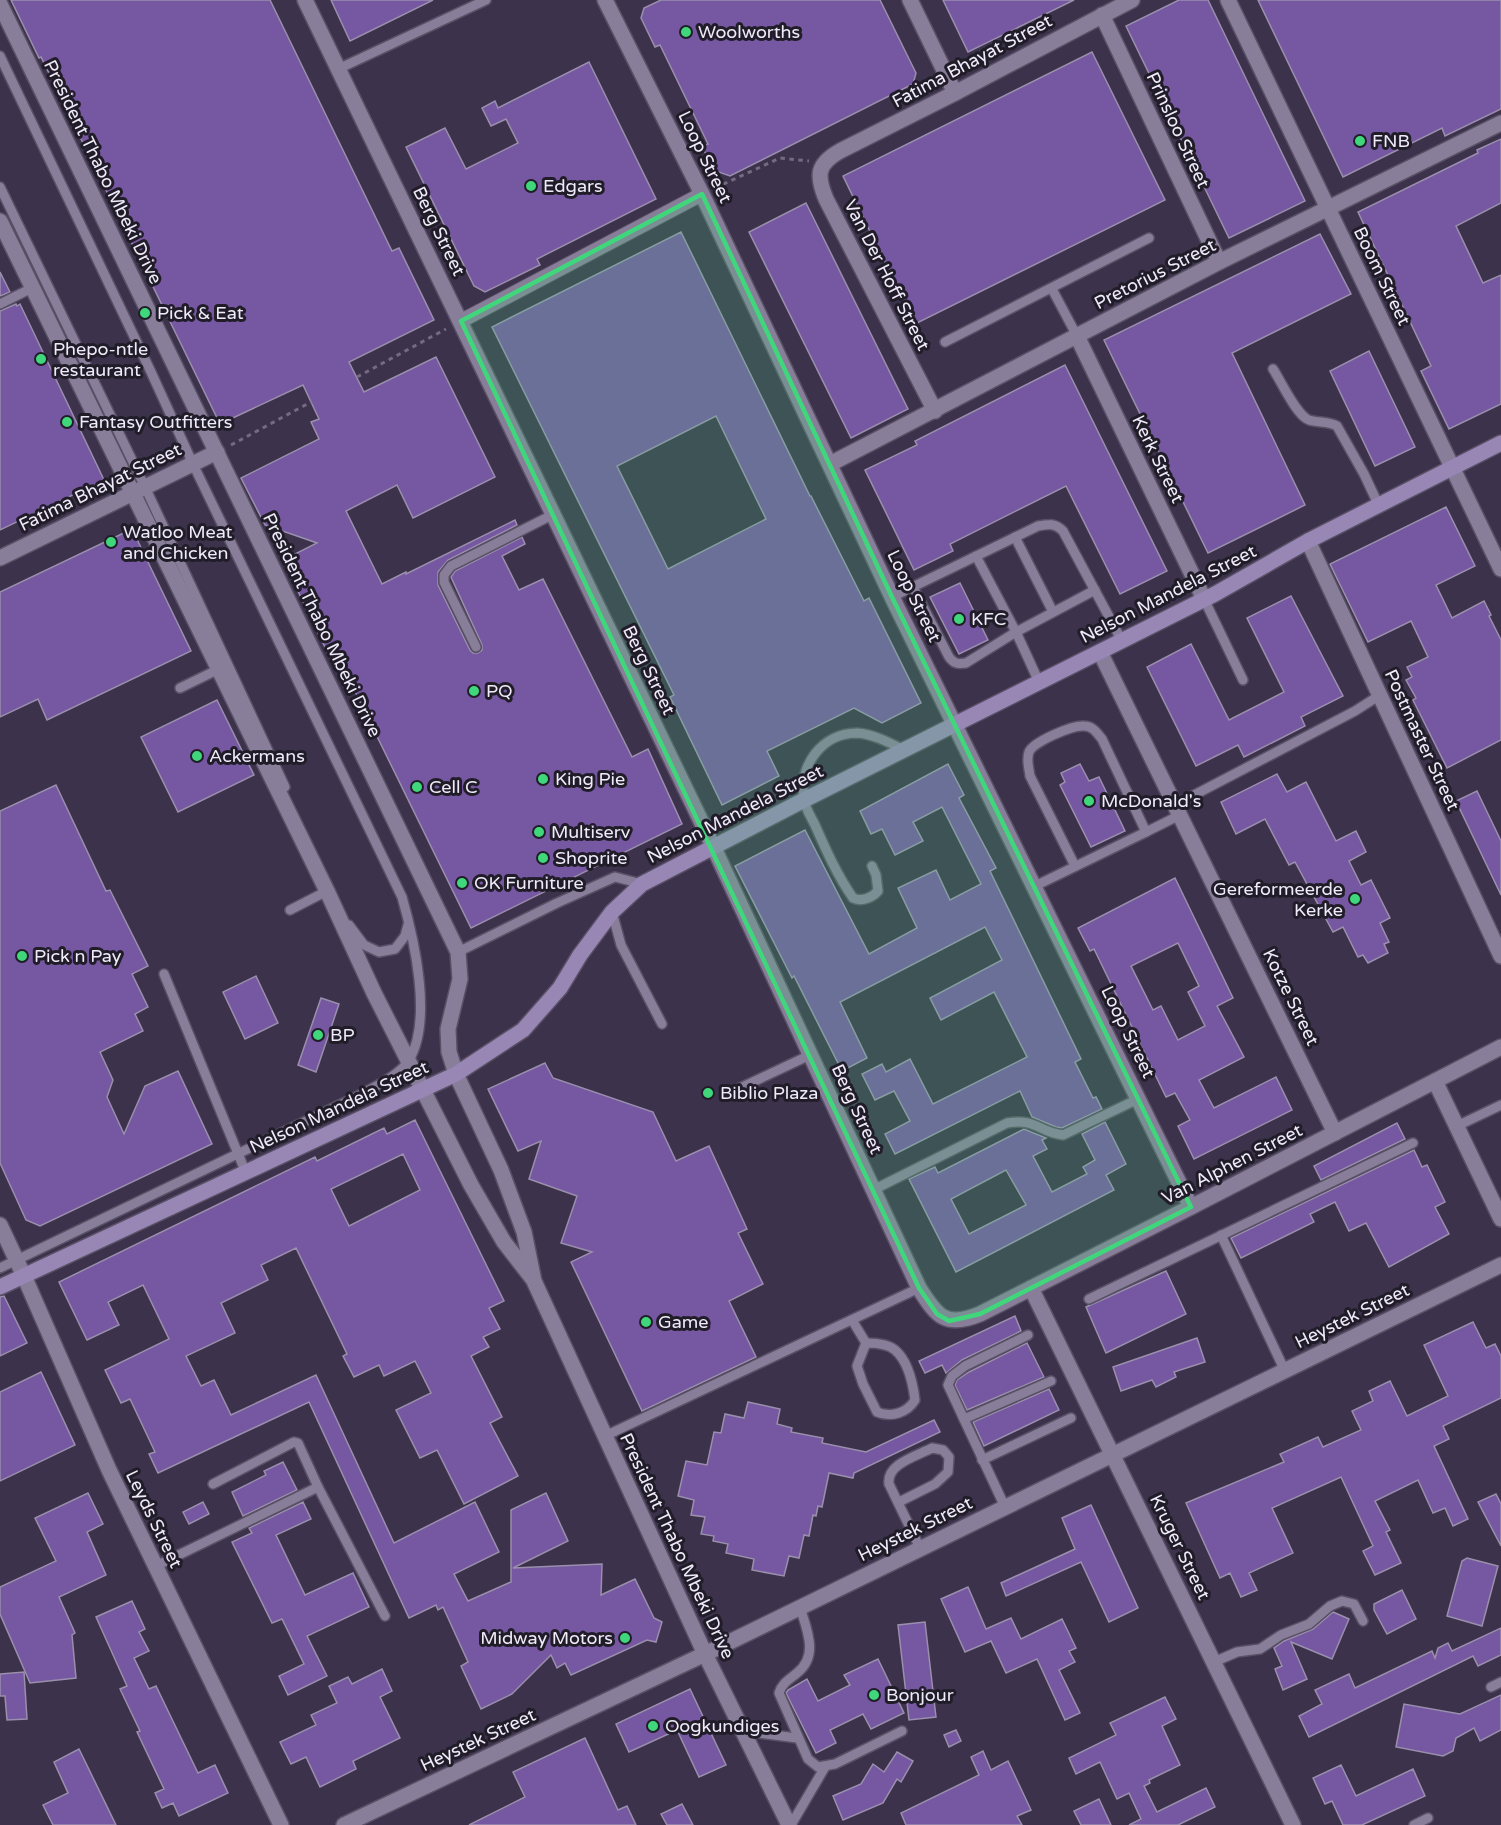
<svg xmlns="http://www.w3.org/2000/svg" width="1501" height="1825" font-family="'Varela Round',sans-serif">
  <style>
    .building { fill: #7657a1; stroke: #9a8fac; stroke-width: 1.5; fill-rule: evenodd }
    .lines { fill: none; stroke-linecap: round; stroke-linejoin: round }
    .service-casing { stroke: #585065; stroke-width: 12 }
    .pedestrian-casing { stroke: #585065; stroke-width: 16 }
    .minor-casing { stroke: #585065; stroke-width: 18 }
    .tertiary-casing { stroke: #585065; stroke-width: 18 }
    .secondary-casing { stroke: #585065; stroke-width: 18 }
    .path { stroke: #746b81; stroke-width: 3; stroke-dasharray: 4.5 4.5; stroke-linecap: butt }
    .service { stroke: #887e9a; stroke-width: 9 }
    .pedestrian { stroke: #887e9a; stroke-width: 14 }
    .minor { stroke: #887e9a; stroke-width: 15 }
    .tertiary { stroke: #887e9a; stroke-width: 15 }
    .secondary { stroke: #9886b5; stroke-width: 15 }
    .marked { fill: #40d77c; fill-opacity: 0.2; stroke: #40d77c; stroke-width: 4.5; stroke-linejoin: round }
    .poi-dot { fill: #40d77c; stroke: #211d28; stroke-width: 2 }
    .labels { text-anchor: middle; stroke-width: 6; stroke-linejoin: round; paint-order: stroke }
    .poi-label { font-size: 18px; fill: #f0eafa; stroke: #211d28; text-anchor: start }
    .street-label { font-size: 18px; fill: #f0eafa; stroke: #211d28 }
  </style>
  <rect width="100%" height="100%" fill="#3c324b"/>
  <g class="building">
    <path d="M11,0H270L392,251L399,248L434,320L349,362L364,392L436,357L495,477L413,518L397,485L346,511L382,584L406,572V574L515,520L517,525L448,560L438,572V585L470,650L473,653H478L482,650V645L451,577L455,571L522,537L525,544L502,556L519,590L543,579L632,757L648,749L682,824L471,928L342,665L335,668L283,560L317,543L265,525L241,478L319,439L311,422L319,419L303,385L220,424L41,57L39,58Z"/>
    <path d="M331,0H433L350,41Z"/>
    <path d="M661,0H880L916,73L913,84L730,176L713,170L702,146L708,144L660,45L655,47L641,18L644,8Z"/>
    <path d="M943,0H1074L968,52Z"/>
    <path d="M1179,0H1208L1305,201L1229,238L1126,26Z"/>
    <path d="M1258,0H1501V109L1445,136L1442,128L1343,177Z"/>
    <path d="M1092,52L1165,200L915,324L843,176Z"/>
    <path d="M589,62L656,199L537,259L540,265L485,292L474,286L406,147L445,128L466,169L518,143L506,119L491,126L482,108L495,101L498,108Z"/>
    <path d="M1501,139V203L1456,226L1483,283L1501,275V404L1449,429L1421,371L1431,366L1358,212L1478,153L1477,150Z"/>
    <path d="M806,203L908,409L851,438L749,232Z"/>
    <path d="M681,232L810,496H811L864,601L869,598L921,703L882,723L854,708L767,751L779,776L722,805L670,697L674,695L492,327ZM716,416L766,519L668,569L617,466Z"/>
    <path d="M1320,234L1351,294L1232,353L1305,505L1208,553L1104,340Z"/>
    <path d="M0,272L10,292L0,296Z"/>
    <path d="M16,304L17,306L20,304L104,480L0,530V311Z"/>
    <path d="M1369,351L1415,447L1375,466L1330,371Z"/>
    <path d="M1065,365L1167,571L1120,594L1066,486L950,544L953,551L914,570L865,470L917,445L915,441Z"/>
    <path d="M1446,507L1475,566L1436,585L1452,618L1484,601L1491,615L1489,616L1501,640V740L1447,768L1413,700L1416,698L1406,680L1412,677L1407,667L1428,657L1411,621L1368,642L1330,564Z"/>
    <path d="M132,529L191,651L47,720L38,699L0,717V592Z"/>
    <path d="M960,583L988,640L959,654L930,597Z"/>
    <path d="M1291,596L1343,696L1301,717L1305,726L1244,757L1238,745L1196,766L1147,667L1191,644L1229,720L1284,692L1247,618Z"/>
    <path d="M217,700L254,775L178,812L141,737Z"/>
    <path d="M948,764L964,795L959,798L996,868L990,871L1081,1059L1075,1062L1093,1098L1096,1097L1102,1109L1062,1128L1056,1127L1032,1117L1020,1091L895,1154L885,1134L910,1121L894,1091L875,1100L862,1074L882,1064L886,1072L910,1059L933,1104L1027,1057L994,992L941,1020L930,998L1002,960L985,927L840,1002L867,1058L842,1071L794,976L792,978L735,866L805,830L869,954L917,928L898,888L936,870L950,900L981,884L942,807L913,822L923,841L895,855L882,829L871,834L860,811Z"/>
    <path d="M1080,764L1089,781L1099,777L1125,831L1091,847L1060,785L1065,782L1061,773Z"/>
    <path d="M1277,774L1287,792L1306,782L1336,841L1356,831L1366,852L1349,861L1361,885L1371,880L1390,918L1380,923L1389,942L1384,944L1388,953L1368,963L1363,955L1358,957L1343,927L1333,932L1295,862L1289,865L1265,819L1236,834L1221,802Z"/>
    <path d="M56,785L106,891L110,890L148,966L132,974L148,1007L135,1014L143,1031L100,1052L113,1080L107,1097L124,1134L145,1086L178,1071L212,1144L40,1226L26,1220L0,1163V811Z"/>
    <path d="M1477,791L1501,841V895L1456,801Z"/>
    <path d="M1175,878L1233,998L1217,1006L1244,1057L1199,1080L1214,1108L1276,1077L1292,1110L1194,1159L1178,1126L1190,1120L1175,1093L1166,1097L1094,949L1090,951L1078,928ZM1178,943L1199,986L1188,992L1205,1026L1178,1040L1161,1006L1153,1010L1131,966Z"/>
    <path d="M256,976L278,1023L245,1039L223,992Z"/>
    <path d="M321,998L339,1004L316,1072L298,1065Z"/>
    <path d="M545,1063L553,1078L653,1112L676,1161L709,1146L747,1229L738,1233L763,1284L729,1301L756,1357L642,1411L571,1262L592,1252L561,1243L577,1196L529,1179L541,1141L518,1151L488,1089Z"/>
    <path d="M415,1120L504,1301L489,1308L500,1329L483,1337L489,1347L471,1356L502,1417L490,1423L518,1476L464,1504L437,1450L420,1458L396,1410L431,1393L415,1361L384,1376L379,1365L354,1377L343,1356L347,1354L296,1248L261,1265L268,1280L221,1303L235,1333L186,1356L201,1386L214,1380L231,1415L316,1375L394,1543L475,1502L499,1552L454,1574L468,1601L511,1582V1510L546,1493L568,1541L513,1568L602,1564L601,1595L635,1579L654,1618L662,1622L656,1642L647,1640L571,1675L565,1663L557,1668L551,1655L512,1694L481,1709L461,1666L468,1662L443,1607L438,1610L436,1605L409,1618L309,1402L158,1473L149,1454L155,1452L130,1399L121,1403L105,1370L169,1339L143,1285L108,1302L119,1325L87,1340L59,1282L315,1157L317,1161L384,1128L387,1134ZM403,1154L420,1190L349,1226L331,1189Z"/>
    <path d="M1105,1122L1126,1164L1106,1175L1114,1190L956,1272L909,1179L935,1167L938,1173L1024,1129L1046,1138L1042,1140L1047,1149L1033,1156L1052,1192L1087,1174L1083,1167L1095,1160L1082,1134ZM1006,1170L1026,1205L969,1234L951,1199Z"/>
    <path d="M1397,1123L1405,1139L1321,1180L1314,1166Z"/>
    <path d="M1414,1150L1422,1167L1427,1165L1445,1202L1435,1207L1449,1234L1389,1267L1366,1223L1349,1231L1335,1202L1310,1214L1314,1222L1241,1258L1231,1238Z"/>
    <path d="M1166,1271L1186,1314L1106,1353L1086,1307Z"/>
    <path d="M4,1296L27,1343L0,1356V1297Z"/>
    <path d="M1015,1316L1021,1331L962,1360L946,1373L942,1365L925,1373L919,1361Z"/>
    <path d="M1473,1322L1486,1348L1495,1344L1501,1356V1398L1443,1426L1449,1439L1434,1446L1468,1519L1453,1526L1445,1508L1433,1513L1418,1480L1375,1501L1390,1530L1386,1532L1401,1563L1375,1575L1363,1551L1373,1546L1341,1477L1272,1508L1293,1553L1249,1573L1257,1590L1241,1597L1230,1573L1220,1578L1186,1503L1284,1462L1280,1454L1318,1437L1323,1447L1361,1430L1352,1411L1373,1401L1369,1391L1390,1381L1407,1416L1448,1396L1424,1345Z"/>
    <path d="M1197,1338L1205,1362L1174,1372L1176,1377L1156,1387L1152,1380L1121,1391L1113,1367Z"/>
    <path d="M1027,1343L1044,1377L967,1410L955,1385L957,1380L969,1372Z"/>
    <path d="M41,1372L75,1445L0,1481V1392Z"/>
    <path d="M1049,1389L1059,1410L984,1446L973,1422Z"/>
    <path d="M748,1402L780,1409L777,1424L792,1428L791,1432L823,1438L822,1443L866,1452L934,1420L940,1432L854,1473L853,1478L829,1473L822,1507L818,1506L816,1516L813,1515L809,1536L804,1535L799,1558L789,1556L784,1576L752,1570L754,1559L726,1553L728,1544L713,1541L714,1536L701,1534L705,1517L691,1515L694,1500L678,1496L686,1461L707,1465L714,1432L721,1433L725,1414L744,1418Z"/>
    <path d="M283,1462L297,1490L243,1516L232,1492L266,1475L264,1471Z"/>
    <path d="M88,1493L103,1524L87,1532L106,1575L59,1597L75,1633L72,1635L76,1678L30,1683L0,1614V1587L56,1561L35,1518Z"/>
    <path d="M1496,1494L1501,1504V1546L1478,1502Z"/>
    <path d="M203,1502L209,1514L189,1524L183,1512Z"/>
    <path d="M303,1502L311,1519L276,1535L305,1595L353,1573L369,1607L307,1636L327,1676L288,1695L279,1676L304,1664L282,1619L272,1623L232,1542L252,1533L249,1528Z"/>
    <path d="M1091,1505L1138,1608L1109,1622L1081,1562L1006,1596L1001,1583L1075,1549L1062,1518Z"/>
    <path d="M1467,1558L1498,1566L1482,1626L1447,1616L1462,1561Z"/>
    <path d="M968,1587L986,1629L1011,1618L1021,1639L1062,1619L1076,1648L1069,1651L1075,1662L1059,1670L1080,1713L1065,1720L1037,1659L1006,1673L991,1641L965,1652L941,1599Z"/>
    <path d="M1402,1590L1416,1619L1387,1634L1374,1610V1604Z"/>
    <path d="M132,1601L145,1629L139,1632L149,1651L134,1658L149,1689L156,1686L198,1773L215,1765L228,1793L179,1816L173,1803L162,1808L155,1793L164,1789L137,1732L140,1731L120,1689L127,1686L96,1617Z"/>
    <path d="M1333,1612L1349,1619L1332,1659L1291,1642L1307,1679L1283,1690L1275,1669L1282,1666L1274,1648L1284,1641L1313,1629Z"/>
    <path d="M925,1622L936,1717L909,1720L898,1625Z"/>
    <path d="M1501,1628V1655L1478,1666L1473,1656L1309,1737L1299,1716L1322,1704L1315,1690L1349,1674L1355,1688L1432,1651L1435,1658L1438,1648L1448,1643L1452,1651Z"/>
    <path d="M878,1659L904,1713L871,1729L863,1714L830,1730L836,1743L816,1753L786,1693L788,1690L807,1679L818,1701L850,1685L844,1675Z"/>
    <path d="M382,1669L392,1691L380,1697L400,1738L353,1761L356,1769L320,1787L306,1757L291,1764L280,1742L316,1725L311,1715L337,1703L329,1686L348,1677L352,1684Z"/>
    <path d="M24,1672L27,1719L7,1720L5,1696H0V1674Z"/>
    <path d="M690,1689L726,1765L699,1777L677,1730L629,1752L616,1724Z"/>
    <path d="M1501,1695V1730L1480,1741L1474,1728L1456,1738L1453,1751L1443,1756L1396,1747L1404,1704L1460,1714Z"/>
    <path d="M1165,1697L1176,1719L1162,1726L1180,1765L1149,1780L1150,1783L1144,1786L1157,1812L1206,1788L1215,1807L1178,1825H1129L1141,1819L1129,1793L1117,1799L1100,1762L1076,1774L1069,1758L1116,1735L1110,1723Z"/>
    <path d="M956,1730L961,1741L949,1747L944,1735Z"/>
    <path d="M585,1738L618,1810L627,1806L636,1825H469L525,1797L513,1772Z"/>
    <path d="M79,1749L116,1825H53L43,1805L68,1793L54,1762Z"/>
    <path d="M983,1751L991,1770L1008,1761L1031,1810L1017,1816L1022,1825H906L901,1813L979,1775L971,1757Z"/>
    <path d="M897,1752L913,1761L901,1782L897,1779L883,1803L843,1820L833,1796L861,1784L873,1764L884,1772Z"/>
    <path d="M1341,1765L1356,1796L1413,1769L1425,1796L1362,1825H1343L1332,1801L1325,1804L1313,1778Z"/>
    <path d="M1099,1799L1111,1825H1081L1074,1811Z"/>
    <path d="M682,1804L693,1825H667L661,1814Z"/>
  </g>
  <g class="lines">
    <defs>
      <g id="service">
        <path d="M0,56L151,372L193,464L402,897C414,939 433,1020 409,1060C400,1076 368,1090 352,1099L0,1268"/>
        <path d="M338,69L486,0"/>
        <path d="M0,187L145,487L285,787"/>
        <path d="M1052,289L1077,336"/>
        <path d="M0,304L32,288"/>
        <path d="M945,342L1149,238"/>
        <path d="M1273,369C1281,381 1296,415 1309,420C1319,423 1328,421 1337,426L1364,474L1379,506"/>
        <path d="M1015,537L1053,612"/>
        <path d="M976,556L1016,632L1039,682"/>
        <path d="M913,587L949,657C954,664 958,664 966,663L1016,632L1095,590"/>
        <path d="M892,597L1038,526C1049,524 1055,523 1063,531L1122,641"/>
        <path d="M1204,599L1243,680"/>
        <path d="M476,647L444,582V575L451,566L552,515"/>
        <path d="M180,688L219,669"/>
        <path d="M1175,805L1355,711L1380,695"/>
        <path d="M1146,832L1180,815"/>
        <path d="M872,866L876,875L878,891C872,898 861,902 853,898C837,875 826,850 815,825C811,817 805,808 804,799C798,766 822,733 857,733C873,734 890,743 904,750"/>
        <path d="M1035,886L1146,832L1102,739C1097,733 1093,726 1084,726C1072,725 1033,742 1029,752C1026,760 1029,768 1030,776L1075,866"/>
        <path d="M290,910L327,891"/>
        <path d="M612,912L621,945L662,1024"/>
        <path d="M349,925L364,945L379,952L395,949L405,936L408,925"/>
        <path d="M458,952L557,903L615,877L642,884"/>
        <path d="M164,974L246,1173"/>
        <path d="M740,1088L810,1055"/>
        <path d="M1457,1126L1501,1105"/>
        <path d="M873,1190L1007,1123C1037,1118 1038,1132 1063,1135L1138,1099"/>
        <path d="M1221,1235L1285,1371"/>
        <path d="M1089,1299L1413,1143"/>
        <path d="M852,1320L866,1343"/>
        <path d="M866,1343C875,1343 888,1344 895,1350C908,1361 913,1384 915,1400C907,1413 891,1418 877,1412L863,1384L857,1366Z"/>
        <path d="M964,1419L1051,1381"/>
        <path d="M605,1436L919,1288"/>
        <path d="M982,1460L1071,1418"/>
        <path d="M318,1487L385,1616"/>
        <path d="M899,1502L935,1484L948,1472L949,1457L943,1450L932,1448C917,1456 886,1464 889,1484L920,1548"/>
        <path d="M1005,1507L948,1385L952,1376L965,1366L1028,1335"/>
        <path d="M156,1566L318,1487L298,1443L294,1442L213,1484"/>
        <path d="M800,1607C807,1630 819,1656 797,1673C790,1679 782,1683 779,1693L808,1759L818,1767L835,1764L902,1731"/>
        <path d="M1214,1662L1237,1652L1260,1649L1281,1635L1309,1624L1330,1606L1342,1601L1354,1604L1363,1621"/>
        <path d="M1491,1687L1501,1682"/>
        <path d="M743,1731L797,1738"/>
        <path d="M791,1825L825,1767"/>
        <path d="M1414,1825L1428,1818"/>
      </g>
      <path id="pedestrian" d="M461,321L702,194"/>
      <g id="minor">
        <path d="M305,0L713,846L919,1288C937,1317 946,1328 980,1314L1191,1207L1501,1047"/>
        <path d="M605,0L702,194L892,597L1191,1207"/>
        <path d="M910,0L955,93"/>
        <path d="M1228,0L1501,569"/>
        <path d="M1102,15L1219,262"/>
        <path d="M1077,336L1204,599"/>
        <path d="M935,411L826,199C816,175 817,164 840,151L955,93L1132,0"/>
        <path d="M830,464L1219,262L1501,123"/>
        <path d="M1308,541L1501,956"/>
        <path d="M0,558L217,452"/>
        <path d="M1100,652L1335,1133"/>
        <path d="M1435,1081L1501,1219"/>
        <path d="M0,1225L24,1276L109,1470L281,1825"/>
        <path d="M1031,1288L1293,1825"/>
        <path d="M344,1825L705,1654L1501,1265"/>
      </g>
      <g id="tertiary">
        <path d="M0,4L458,952L460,979L448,1029L449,1052L456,1074L501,1170L524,1232L534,1281L705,1654L789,1825"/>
        <path d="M0,221L327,891L374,993L471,1185L504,1242L532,1278"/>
      </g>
      <path id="secondary" d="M0,1287L456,1074L523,1030L560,988L580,955L612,912L642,884L804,800L1215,594L1308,541L1501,443"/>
    </defs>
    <use href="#service" class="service-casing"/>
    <use href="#pedestrian" class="pedestrian-casing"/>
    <use href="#minor" class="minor-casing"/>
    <use href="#tertiary" class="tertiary-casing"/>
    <use href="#secondary" class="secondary-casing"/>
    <g class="path">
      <path d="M715,188L780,158L809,161"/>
      <path d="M357,377L446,329"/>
      <path d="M231,445L311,402"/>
    </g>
    <use href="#service" class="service"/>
    <use href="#pedestrian" class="pedestrian"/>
    <use href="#minor" class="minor"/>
    <use href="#tertiary" class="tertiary"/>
    <use href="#secondary" class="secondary"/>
  </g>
  <path class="marked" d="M702,194L892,597L1191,1207L980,1314L949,1321L937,1314L919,1288L461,321Z"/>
  <g class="poi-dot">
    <circle cx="686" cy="32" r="6"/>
    <circle cx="1360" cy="141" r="6"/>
    <circle cx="531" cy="186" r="6"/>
    <circle cx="145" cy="313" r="6"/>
    <circle cx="41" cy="359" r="6"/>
    <circle cx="67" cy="422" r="6"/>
    <circle cx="111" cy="542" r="6"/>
    <circle cx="959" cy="619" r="6"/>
    <circle cx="474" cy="691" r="6"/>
    <circle cx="197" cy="756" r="6"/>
    <circle cx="543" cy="779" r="6"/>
    <circle cx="417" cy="787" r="6"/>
    <circle cx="1089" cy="801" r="6"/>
    <circle cx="539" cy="832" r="6"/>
    <circle cx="543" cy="858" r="6"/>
    <circle cx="462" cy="883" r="6"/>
    <circle cx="1355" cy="899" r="6"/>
    <circle cx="22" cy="956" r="6"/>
    <circle cx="318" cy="1035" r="6"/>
    <circle cx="708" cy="1093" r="6"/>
    <circle cx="646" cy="1322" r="6"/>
    <circle cx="625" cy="1638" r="6"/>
    <circle cx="874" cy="1695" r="6"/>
    <circle cx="653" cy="1726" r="6"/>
  </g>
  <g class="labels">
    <g class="poi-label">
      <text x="698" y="38">Woolworths</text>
      <text x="1372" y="147">FNB</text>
      <text x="543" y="192">Edgars</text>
      <text x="157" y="319">Pick &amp; Eat</text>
      <text x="53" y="355">Phepo-ntle<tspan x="53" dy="21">restaurant</tspan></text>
      <text x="79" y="428">Fantasy Outfitters</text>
      <text x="123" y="538">Watloo Meat<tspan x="123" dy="21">and Chicken</tspan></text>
      <text x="971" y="625">KFC</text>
      <text x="486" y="697">PQ</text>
      <text x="209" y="762">Ackermans</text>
      <text x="555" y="785">King Pie</text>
      <text x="429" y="793">Cell C</text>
      <text x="1101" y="807">McDonald's</text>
      <text x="551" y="838">Multiserv</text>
      <text x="555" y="864">Shoprite</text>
      <text x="474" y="889">OK Furniture</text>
      <text x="1343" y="895" text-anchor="end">Gereformeerde<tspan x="1343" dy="21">Kerke</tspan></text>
      <text x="34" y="962">Pick n Pay</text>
      <text x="330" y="1041">BP</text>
      <text x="720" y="1099">Biblio Plaza</text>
      <text x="658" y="1328">Game</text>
      <text x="613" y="1644" text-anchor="end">Midway Motors</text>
      <text x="886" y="1701">Bonjour</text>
      <text x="665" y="1732">Oogkundiges</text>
    </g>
    <g class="street-label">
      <text transform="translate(972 61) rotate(-28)" y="6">Fatima Bhayat Street</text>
      <text transform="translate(1178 130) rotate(65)" y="6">Prinsloo Street</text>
      <text transform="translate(705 157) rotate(64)" y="6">Loop Street</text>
      <text transform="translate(103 172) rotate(64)" y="6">President Thabo Mbeki Drive</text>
      <text transform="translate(439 231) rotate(64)" y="6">Berg Street</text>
      <text transform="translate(1155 274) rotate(-27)" y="6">Pretorius Street</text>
      <text transform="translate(887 275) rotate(63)" y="6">Van Der Hoff Street</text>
      <text transform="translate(1382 276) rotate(64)" y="6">Boom Street</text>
      <text transform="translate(1158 459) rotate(64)" y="6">Kerk Street</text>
      <text transform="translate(100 487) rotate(-26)" y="6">Fatima Bhayat Street</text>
      <text transform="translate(1168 594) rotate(-27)" y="6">Nelson Mandela Street</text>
      <text transform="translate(914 596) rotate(64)" y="6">Loop Street</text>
      <text transform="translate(322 625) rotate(64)" y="6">President Thabo Mbeki Drive</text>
      <text transform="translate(649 670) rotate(64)" y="6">Berg Street</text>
      <text transform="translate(1422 740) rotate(65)" y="6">Postmaster Street</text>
      <text transform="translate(735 814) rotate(-27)" y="6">Nelson Mandela Street</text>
      <text transform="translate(1291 997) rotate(64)" y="6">Kotze Street</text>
      <text transform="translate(1128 1032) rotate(64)" y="6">Loop Street</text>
      <text transform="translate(339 1107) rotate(-25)" y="6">Nelson Mandela Street</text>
      <text transform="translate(857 1109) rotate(65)" y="6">Berg Street</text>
      <text transform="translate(1232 1164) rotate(-27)" y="6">Van Alphen Street</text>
      <text transform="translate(1352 1316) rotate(-26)" y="6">Heystek Street</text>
      <text transform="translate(154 1519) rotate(64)" y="6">Leyds Street</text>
      <text transform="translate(915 1529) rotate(-26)" y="6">Heystek Street</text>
      <text transform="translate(677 1546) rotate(65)" y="6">President Thabo Mbeki Drive</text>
      <text transform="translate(1180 1547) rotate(64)" y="6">Kruger Street</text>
      <text transform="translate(478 1740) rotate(-25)" y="6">Heystek Street</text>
    </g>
  </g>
</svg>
